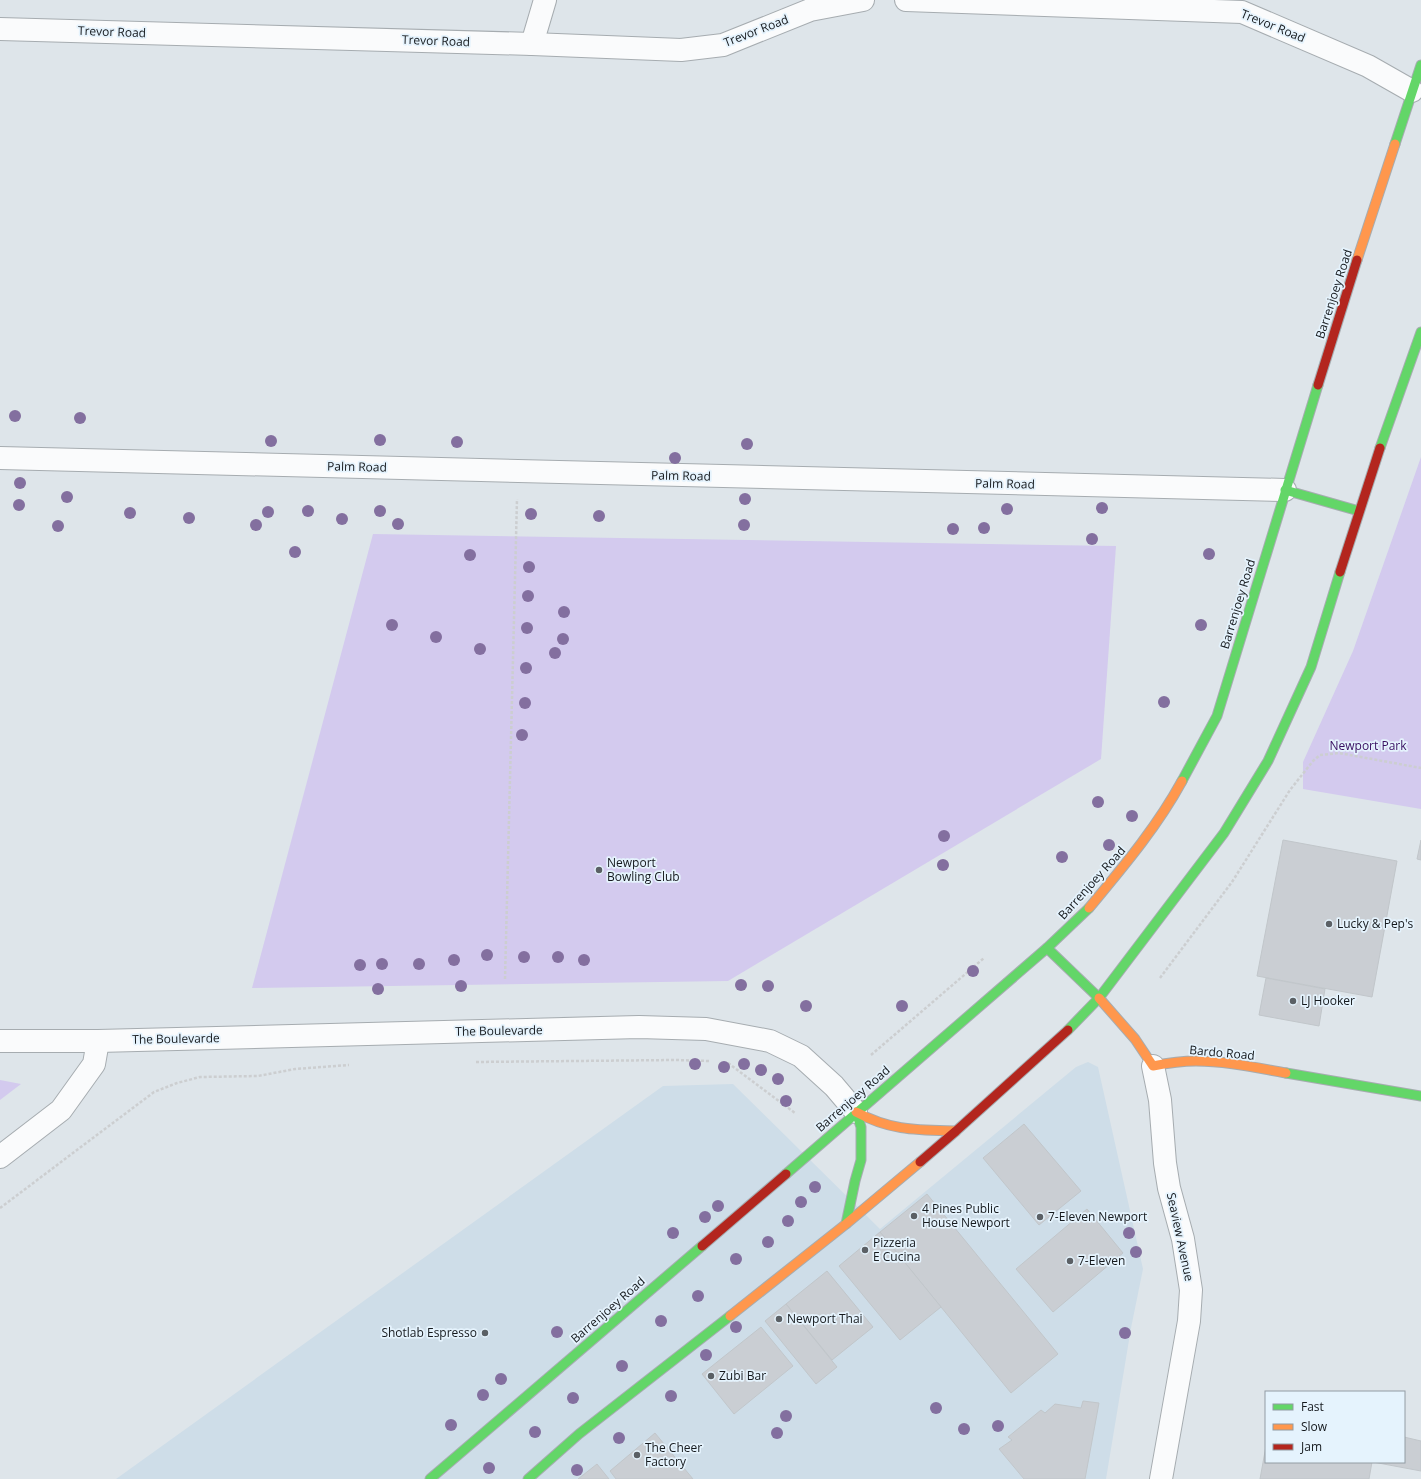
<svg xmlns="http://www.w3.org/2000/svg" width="1421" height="1479" font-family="'Open Sans',sans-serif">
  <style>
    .built { fill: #cedde8 }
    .green { fill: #d3caee }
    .building { fill: #caced3; stroke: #c1c6ca }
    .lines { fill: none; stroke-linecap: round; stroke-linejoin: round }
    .street-casing { stroke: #a6acb0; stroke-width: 24 }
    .fast-casing { stroke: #a6acb0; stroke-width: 11 }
    .slow-casing { stroke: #a6acb0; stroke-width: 11 }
    .jam-casing { stroke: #a6acb0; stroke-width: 11 }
    .path { stroke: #ccced0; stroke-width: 2.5; stroke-dasharray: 3 2; stroke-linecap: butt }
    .street { stroke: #fafbfc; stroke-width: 22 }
    .fast { stroke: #63d668; stroke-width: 9 }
    .slow { stroke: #ff974d; stroke-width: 9 }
    .jam { stroke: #b3261e; stroke-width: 9 }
    .tree { fill: #836f9f }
    .poi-dot { fill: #5b6065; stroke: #e5f3fd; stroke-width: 1.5 }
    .labels { text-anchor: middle; stroke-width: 3.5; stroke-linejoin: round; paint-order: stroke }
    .street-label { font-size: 12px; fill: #15191d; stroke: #e5f3fd }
    .park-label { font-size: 12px; fill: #390f62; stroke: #e5f3fd }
    .poi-label { font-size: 12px; fill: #15191d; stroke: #e5f3fd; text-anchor: start }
  </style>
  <rect width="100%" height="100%" fill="#dee5ea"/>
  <path class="built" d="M1088,1062L1098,1067L1143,1269L1131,1328L1106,1479H116L663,1086L733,1084L880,1229L1076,1067Z"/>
  <g class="green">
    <path d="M1421,457V809L1303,789V762L1353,651Z"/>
    <path d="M373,534L1116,546L1101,759L728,981L252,988Z"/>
    <path d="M0,1080L21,1084L0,1100Z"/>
  </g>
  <g class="building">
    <path d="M1283,840L1397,861L1372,997L1257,976Z"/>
    <path d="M1421,840V860L1417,859Z"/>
    <path d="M1266,978L1325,989L1319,1026L1259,1015Z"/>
    <path d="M1024,1124L1081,1191L1039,1225L983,1158Z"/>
    <path d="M927,1194L1058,1354L1011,1393L880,1232Z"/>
    <path d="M1087,1209L1123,1253L1053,1312L1016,1269Z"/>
    <path d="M880,1232L941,1307L900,1340L839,1266Z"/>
    <path d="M827,1271L873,1327L832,1360L786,1304Z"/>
    <path d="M786,1304L837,1367L816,1384L765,1321Z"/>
    <path d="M761,1327L793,1366L734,1414L702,1374Z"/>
    <path d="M1083,1401L1099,1403L1085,1479H1024L999,1449L1012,1440L1008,1437L1041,1410L1045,1413L1055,1404L1081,1408Z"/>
    <path d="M655,1433L693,1479H616L610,1471Z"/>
    <path d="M1404,1437L1421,1441V1471L1373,1462H1404Z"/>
    <path d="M1266,1446V1462H1372L1369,1479H1260Z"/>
    <path d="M597,1464L609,1479H578Z"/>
  </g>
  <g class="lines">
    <defs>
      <g id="street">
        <path d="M906,0L1242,12L1368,66L1412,91"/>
        <path d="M0,29L532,44L681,50L723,45L810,10L863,0"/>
        <path d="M532,44L545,0"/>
        <path d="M0,458L1285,490"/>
        <path d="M0,1041H98L639,1027L706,1029L770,1041L801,1056L834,1086L856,1112"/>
        <path d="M1153,1066L1160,1100L1165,1163L1169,1188L1183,1239L1191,1290L1189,1321L1161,1479"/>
        <path d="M0,1157L61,1110L94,1064L98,1041"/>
      </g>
      <g id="fast">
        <path d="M1395,144L1421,65"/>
        <path d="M1380,448L1421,332"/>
        <path d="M1285,490L1359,511"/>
        <path d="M1182,781L1217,716L1318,385"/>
        <path d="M1047,948L1099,998"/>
        <path d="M1068,1030L1099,998L1224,833L1268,761L1311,667L1340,572"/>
        <path d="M1286,1073L1421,1096"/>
        <path d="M786,1174L1047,948L1089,908"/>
        <path d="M846,1224L855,1181L861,1160V1127L856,1112"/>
        <path d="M430,1479L702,1246"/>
        <path d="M528,1479L579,1434L730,1316"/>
      </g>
      <g id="slow">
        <path d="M1357,260L1395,144"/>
        <path d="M1089,908C1123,867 1157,827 1182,781"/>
        <path d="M1099,998L1135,1039L1153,1066C1168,1063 1182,1061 1196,1061C1226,1061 1257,1068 1286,1073"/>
        <path d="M856,1112C891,1131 918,1130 956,1131"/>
        <path d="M730,1316L846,1224L920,1162"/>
      </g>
      <g id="jam">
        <path d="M1318,385L1357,260"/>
        <path d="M1340,572L1380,448"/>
        <path d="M920,1162L956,1131L1068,1030"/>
        <path d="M702,1246L786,1174"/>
      </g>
    </defs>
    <use href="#street" class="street-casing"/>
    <use href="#fast" class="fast-casing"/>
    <use href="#slow" class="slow-casing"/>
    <use href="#jam" class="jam-casing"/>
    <g class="path">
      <path d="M1160,978L1232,882L1290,790L1313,761L1320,755L1339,753L1421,768"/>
      <path d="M505,979L517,499"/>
      <path d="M871,1055L984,958"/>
      <path d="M476,1062L676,1060L709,1061"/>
      <path d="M728,1063L795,1113"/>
      <path d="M0,1208L154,1092L177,1083L200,1077L258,1076L295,1069L349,1065"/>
    </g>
    <use href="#street" class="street"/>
    <use href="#fast" class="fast"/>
    <use href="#slow" class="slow"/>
    <use href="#jam" class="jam"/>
  </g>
  <g class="tree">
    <circle cx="15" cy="416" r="6"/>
    <circle cx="80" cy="418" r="6"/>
    <circle cx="380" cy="440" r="6"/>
    <circle cx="271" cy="441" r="6"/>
    <circle cx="457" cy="442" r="6"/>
    <circle cx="747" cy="444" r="6"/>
    <circle cx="675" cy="458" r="6"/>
    <circle cx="20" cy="483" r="6"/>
    <circle cx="67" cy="497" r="6"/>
    <circle cx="745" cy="499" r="6"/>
    <circle cx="19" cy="505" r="6"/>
    <circle cx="1102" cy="508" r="6"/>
    <circle cx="1007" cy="509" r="6"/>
    <circle cx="308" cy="511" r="6"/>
    <circle cx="380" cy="511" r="6"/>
    <circle cx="268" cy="512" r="6"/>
    <circle cx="130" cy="513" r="6"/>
    <circle cx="531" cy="514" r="6"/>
    <circle cx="599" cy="516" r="6"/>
    <circle cx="189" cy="518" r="6"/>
    <circle cx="342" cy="519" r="6"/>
    <circle cx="398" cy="524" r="6"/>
    <circle cx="256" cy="525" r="6"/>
    <circle cx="744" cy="525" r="6"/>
    <circle cx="58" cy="526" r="6"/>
    <circle cx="984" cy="528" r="6"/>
    <circle cx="953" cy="529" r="6"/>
    <circle cx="1092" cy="539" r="6"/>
    <circle cx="295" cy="552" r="6"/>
    <circle cx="1209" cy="554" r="6"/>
    <circle cx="470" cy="555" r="6"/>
    <circle cx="529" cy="567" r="6"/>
    <circle cx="528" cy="596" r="6"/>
    <circle cx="564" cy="612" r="6"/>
    <circle cx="392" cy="625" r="6"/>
    <circle cx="1201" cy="625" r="6"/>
    <circle cx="527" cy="628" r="6"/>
    <circle cx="436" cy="637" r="6"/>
    <circle cx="563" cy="639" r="6"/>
    <circle cx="480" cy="649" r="6"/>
    <circle cx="555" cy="653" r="6"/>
    <circle cx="526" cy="668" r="6"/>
    <circle cx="1164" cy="702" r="6"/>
    <circle cx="525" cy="703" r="6"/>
    <circle cx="522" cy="735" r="6"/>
    <circle cx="1098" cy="802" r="6"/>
    <circle cx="1132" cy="816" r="6"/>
    <circle cx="944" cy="836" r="6"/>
    <circle cx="1109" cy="845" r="6"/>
    <circle cx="1062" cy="857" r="6"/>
    <circle cx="943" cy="865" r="6"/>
    <circle cx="487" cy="955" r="6"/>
    <circle cx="524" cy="957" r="6"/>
    <circle cx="558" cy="957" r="6"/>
    <circle cx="454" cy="960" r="6"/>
    <circle cx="584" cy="960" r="6"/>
    <circle cx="382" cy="964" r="6"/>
    <circle cx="419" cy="964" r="6"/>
    <circle cx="360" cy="965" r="6"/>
    <circle cx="973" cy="971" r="6"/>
    <circle cx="741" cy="985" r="6"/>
    <circle cx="461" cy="986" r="6"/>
    <circle cx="768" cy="986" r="6"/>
    <circle cx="378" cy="989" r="6"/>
    <circle cx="806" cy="1006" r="6"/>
    <circle cx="902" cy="1006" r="6"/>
    <circle cx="695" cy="1064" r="6"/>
    <circle cx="744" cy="1064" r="6"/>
    <circle cx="724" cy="1067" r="6"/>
    <circle cx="761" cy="1070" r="6"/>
    <circle cx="778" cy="1079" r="6"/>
    <circle cx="786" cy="1101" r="6"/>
    <circle cx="815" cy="1187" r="6"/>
    <circle cx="801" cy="1202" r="6"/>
    <circle cx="718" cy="1206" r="6"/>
    <circle cx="705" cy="1217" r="6"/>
    <circle cx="788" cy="1221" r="6"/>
    <circle cx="673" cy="1233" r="6"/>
    <circle cx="1129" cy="1233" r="6"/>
    <circle cx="768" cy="1242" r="6"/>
    <circle cx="1136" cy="1252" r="6"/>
    <circle cx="736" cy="1259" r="6"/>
    <circle cx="698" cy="1296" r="6"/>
    <circle cx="661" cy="1321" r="6"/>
    <circle cx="736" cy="1327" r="6"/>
    <circle cx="557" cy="1332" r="6"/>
    <circle cx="1125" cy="1333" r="6"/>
    <circle cx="706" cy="1355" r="6"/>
    <circle cx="622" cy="1366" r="6"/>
    <circle cx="501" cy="1379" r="6"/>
    <circle cx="483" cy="1395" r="6"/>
    <circle cx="671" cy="1396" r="6"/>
    <circle cx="573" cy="1398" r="6"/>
    <circle cx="936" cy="1408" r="6"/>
    <circle cx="786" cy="1416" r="6"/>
    <circle cx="451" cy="1425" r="6"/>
    <circle cx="998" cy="1426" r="6"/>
    <circle cx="964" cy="1429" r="6"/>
    <circle cx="535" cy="1432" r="6"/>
    <circle cx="777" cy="1433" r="6"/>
    <circle cx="619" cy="1438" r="6"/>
    <circle cx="489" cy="1468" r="6"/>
    <circle cx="577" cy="1470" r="6"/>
  </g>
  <g class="poi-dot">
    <circle cx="599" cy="870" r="4"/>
    <circle cx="1329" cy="924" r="4"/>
    <circle cx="1293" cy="1001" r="4"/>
    <circle cx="914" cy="1216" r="4"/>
    <circle cx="1040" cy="1217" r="4"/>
    <circle cx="865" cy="1250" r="4"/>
    <circle cx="1070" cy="1261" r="4"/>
    <circle cx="779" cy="1319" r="4"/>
    <circle cx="485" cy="1333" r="4"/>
    <circle cx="711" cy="1376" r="4"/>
    <circle cx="637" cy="1455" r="4"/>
  </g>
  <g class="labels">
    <g class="street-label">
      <text transform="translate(1273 26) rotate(22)" y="4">Trevor Road</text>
      <text transform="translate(756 31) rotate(-21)" y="4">Trevor Road</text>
      <text transform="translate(112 32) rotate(2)" y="4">Trevor Road</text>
      <text transform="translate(436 41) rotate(2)" y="4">Trevor Road</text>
      <text transform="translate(1334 294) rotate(-72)" y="4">Barrenjoey Road</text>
      <text transform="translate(357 467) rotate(1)" y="4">Palm Road</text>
      <text transform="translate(681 476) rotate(1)" y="4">Palm Road</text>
      <text transform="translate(1005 484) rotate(1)" y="4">Palm Road</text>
      <text transform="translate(1238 604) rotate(-73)" y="4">Barrenjoey Road</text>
      <text transform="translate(1092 883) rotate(-48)" y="4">Barrenjoey Road</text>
      <text transform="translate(499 1031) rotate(-1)" y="4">The Boulevarde</text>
      <text transform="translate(176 1039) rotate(-1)" y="4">The Boulevarde</text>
      <text transform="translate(1222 1053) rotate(5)" y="4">Bardo Road</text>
      <text transform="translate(853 1099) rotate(-41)" y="4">Barrenjoey Road</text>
      <text transform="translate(1180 1237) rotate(78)" y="4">Seaview Avenue</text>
      <text transform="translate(608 1310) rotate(-41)" y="4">Barrenjoey Road</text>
    </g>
    <g class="park-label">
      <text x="1368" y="750">Newport Park</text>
    </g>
    <g class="poi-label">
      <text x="607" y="867">Newport<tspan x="607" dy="14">Bowling Club</tspan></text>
      <text x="1337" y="928">Lucky &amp; Pep's</text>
      <text x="1301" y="1005">LJ Hooker</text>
      <text x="922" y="1213">4 Pines Public<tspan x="922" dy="14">House Newport</tspan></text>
      <text x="1048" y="1221">7-Eleven Newport</text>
      <text x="873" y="1247">Pizzeria<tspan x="873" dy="14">E Cucina</tspan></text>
      <text x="1078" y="1265">7-Eleven</text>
      <text x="787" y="1323">Newport Thai</text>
      <text x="477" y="1337" text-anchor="end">Shotlab Espresso</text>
      <text x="719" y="1380">Zubi Bar</text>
      <text x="645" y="1452">The Cheer<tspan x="645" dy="14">Factory</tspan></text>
    </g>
  </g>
  <rect x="1265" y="1391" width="140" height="72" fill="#e5f3fd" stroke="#929ca3"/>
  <rect x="1273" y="1404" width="20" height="6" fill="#63d668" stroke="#929ca3"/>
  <text x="1301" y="1411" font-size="12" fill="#15191d">Fast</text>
  <rect x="1273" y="1424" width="20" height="6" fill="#ff974d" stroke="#929ca3"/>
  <text x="1301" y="1431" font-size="12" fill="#15191d">Slow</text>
  <rect x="1273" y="1444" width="20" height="6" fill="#b3261e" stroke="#929ca3"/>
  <text x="1301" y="1451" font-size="12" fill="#15191d">Jam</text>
</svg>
